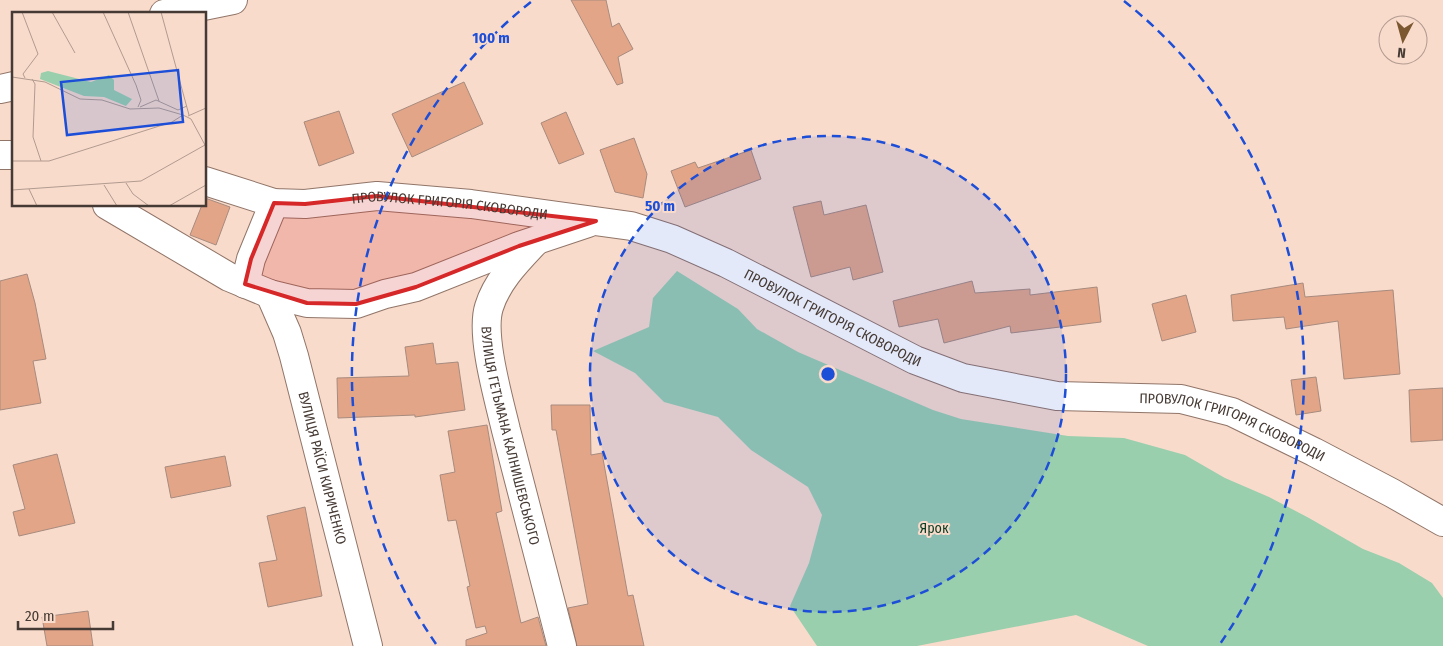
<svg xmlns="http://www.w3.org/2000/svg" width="1443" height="646" font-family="'Fira Sans Condensed',sans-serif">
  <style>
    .green { fill: #9acfad }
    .building { fill: #e3a588; stroke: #a78b7e }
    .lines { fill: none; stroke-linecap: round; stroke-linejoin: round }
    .minor-casing { stroke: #907568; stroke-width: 30 }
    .minor { stroke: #fff; stroke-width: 28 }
    .marked { fill: #d62828; fill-opacity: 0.2; stroke: #d62828; stroke-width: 4; stroke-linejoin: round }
    .ring { fill: none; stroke: #1d4ed8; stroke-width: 2.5; stroke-dasharray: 9 6 }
    .labels { text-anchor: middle; stroke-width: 4; stroke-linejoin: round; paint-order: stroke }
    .street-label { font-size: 14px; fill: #463a34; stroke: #f9dbcc }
    .park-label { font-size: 14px; fill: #093a21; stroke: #f9dbcc }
    .inset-road { fill: none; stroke: #b19b8f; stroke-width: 1 }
    .view { fill: #1d4ed8; fill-opacity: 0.15; stroke: #1d4ed8; stroke-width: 2.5 }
    .inset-edge { fill: none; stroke: #463a34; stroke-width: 2.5 }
    .centre { fill: #1d4ed8; stroke: #f9dbcc; stroke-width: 2.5 }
    .ring-label { font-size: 15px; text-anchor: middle; font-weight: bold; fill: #1d4ed8; stroke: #f9dbcc; stroke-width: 4; stroke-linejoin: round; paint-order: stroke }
  </style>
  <rect width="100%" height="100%" fill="#f9dbcc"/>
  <path class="green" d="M677,271L738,309L757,329L798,352L933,410L961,419L1068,436L1124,438L1185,455L1225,478L1269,497L1309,518L1363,549L1399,563L1432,583L1443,598V646H1148L1076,615L917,646H817L790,606L809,563L822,515L808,487L751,450L718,417L664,402L635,373L593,351L649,327L653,298Z"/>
  <g class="building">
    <path d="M571,0H606L612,27L619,23L633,49L618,57L623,83L617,85Z"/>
    <path d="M464,82L483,124L412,157L392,114Z"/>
    <path d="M339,111L354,153L319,166L304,122Z"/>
    <path d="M566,112L584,154L559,164L541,123Z"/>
    <path d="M634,138L647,174L643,198L615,192L600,150Z"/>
    <path d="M751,150L761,179L685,207L671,171L695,162L698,168Z"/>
    <path d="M205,198L230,207L216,245L190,235L202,205H205Z"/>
    <path d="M821,201L824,215L866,205L883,272L853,280L850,267L811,277L793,207Z"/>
    <path d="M27,274L35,303L46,359L33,361L41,403L0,410V281Z"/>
    <path d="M972,281L975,293L1030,289V295L1097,287L1101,322L1011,333L1010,326L944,343L938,319L899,327L893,301Z"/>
    <path d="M1303,283L1305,297L1393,290L1400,374L1344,379L1338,321L1286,329L1284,317L1233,321L1231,295Z"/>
    <path d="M1186,295L1196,332L1162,341L1152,304Z"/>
    <path d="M433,343L436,364L458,362L465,410L415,417V415L338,418L337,378L409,376L405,347Z"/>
    <path d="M1316,377L1321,411L1296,415L1291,380Z"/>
    <path d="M1443,388V440L1411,442L1409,390Z"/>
    <path d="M551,405H590L591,455L602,453L628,596L633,595L644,646H577L568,608L588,604L556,430H552Z"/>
    <path d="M487,425L502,511L496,513L521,623L538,617L546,646H466V640L487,633L485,626L476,628L467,587L470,586L456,520L448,521L440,475L455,472L448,431Z"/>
    <path d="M57,454L75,523L19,536L13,512L25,509L13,465Z"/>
    <path d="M225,456L231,486L171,498L165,467Z"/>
    <path d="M305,507L322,596L268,607L259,563L277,560L267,516Z"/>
    <path d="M88,611L93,646H47L42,617Z"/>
  </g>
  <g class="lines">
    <defs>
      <g id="minor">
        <path d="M164,14L233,0"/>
        <path d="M0,89L14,86"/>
        <path d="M0,155H14"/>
        <path id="s1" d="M205,181L274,203L305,204L377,196L471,204L631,226L672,239L726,263L915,360L963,378L1057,396L1181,399L1232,412L1314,452L1392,493L1443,522"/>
        <path d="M107,205L229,277L270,294L307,303L356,304L385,294L416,287L519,246L588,223"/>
        <path id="s2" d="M535,242C517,261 497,281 489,307C480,335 499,400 506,430C524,502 543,574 562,646"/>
        <path d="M245,284L251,259L274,203"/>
        <path id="s3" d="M270,294L287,333L294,356L368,646"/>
      </g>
    </defs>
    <use href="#minor" class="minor-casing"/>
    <use href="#minor" class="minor"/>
  </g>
  <path class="marked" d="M377,196L596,221L519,246L416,287L356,304L307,303L245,284L251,259L274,203L305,204Z"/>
  <circle cx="828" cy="374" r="238" fill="#1d4ed8" fill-opacity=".12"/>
  <g class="ring">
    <circle cx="828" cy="374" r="238"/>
    <path d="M436 644A476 476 0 0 1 532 1M1124 1A476 476 0 0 1 1220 644"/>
  </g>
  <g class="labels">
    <g class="street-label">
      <text dy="5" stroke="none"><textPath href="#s1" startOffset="249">ПРОВУЛОК ГРИГОРІЯ СКОВОРОДИ</textPath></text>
      <text dy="5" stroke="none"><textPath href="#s1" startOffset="654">ПРОВУЛОК ГРИГОРІЯ СКОВОРОДИ</textPath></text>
      <text dy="5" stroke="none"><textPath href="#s1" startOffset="1074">ПРОВУЛОК ГРИГОРІЯ СКОВОРОДИ</textPath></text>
      <text dy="5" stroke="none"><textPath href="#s2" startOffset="212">ВУЛИЦЯ ГЕТЬМАНА КАЛНИШЕВСЬКОГО</textPath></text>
      <text dy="5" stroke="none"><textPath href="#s3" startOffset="182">ВУЛИЦЯ РАЇСИ КИРИЧЕНКО</textPath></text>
    </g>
    <g class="park-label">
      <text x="934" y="533">Ярок</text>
    </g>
  </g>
  <g transform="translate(12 12)">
    <rect width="194" height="194" fill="#f9dbcc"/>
    <path d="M36,59L79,70L97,63L102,68V78L120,87L114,94L92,85L72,84L28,67L29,61Z" fill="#9acfad"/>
    <path class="inset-road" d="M10,0L26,42L11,62L13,66M40,0L63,41M91,0L124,73L129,88L126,95M116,0L147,89M149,0L177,103M0,65L33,70L68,87L90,88L118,97L147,96L171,103M20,67L23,72L21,125L29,149M128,95L144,88L166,98L175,94M176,104L194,96M0,149H37L160,110L171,103L179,107L193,133M114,171L121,182L137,194M92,173L105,194M17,177L25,194M0,178L129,169L193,133M157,194L194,173"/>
    <path class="view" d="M166,58L171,110L55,123L49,70Z"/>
    <rect width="194" height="194" class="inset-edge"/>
  </g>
  <circle cx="828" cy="374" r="8" class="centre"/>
  <g class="ring-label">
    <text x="491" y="43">100 m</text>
    <text x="660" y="211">50 m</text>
  </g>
  <g transform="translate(1403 40) rotate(186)"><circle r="24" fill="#f9dbcc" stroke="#b19b8f"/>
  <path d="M0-4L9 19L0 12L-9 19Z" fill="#7b5830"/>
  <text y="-8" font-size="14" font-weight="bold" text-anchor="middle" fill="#463a34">N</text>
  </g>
  <path d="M18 621v8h95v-8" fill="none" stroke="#463a34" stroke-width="2.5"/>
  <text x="25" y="621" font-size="15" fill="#463a34" stroke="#f9dbcc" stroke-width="4" paint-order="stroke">20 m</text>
</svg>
